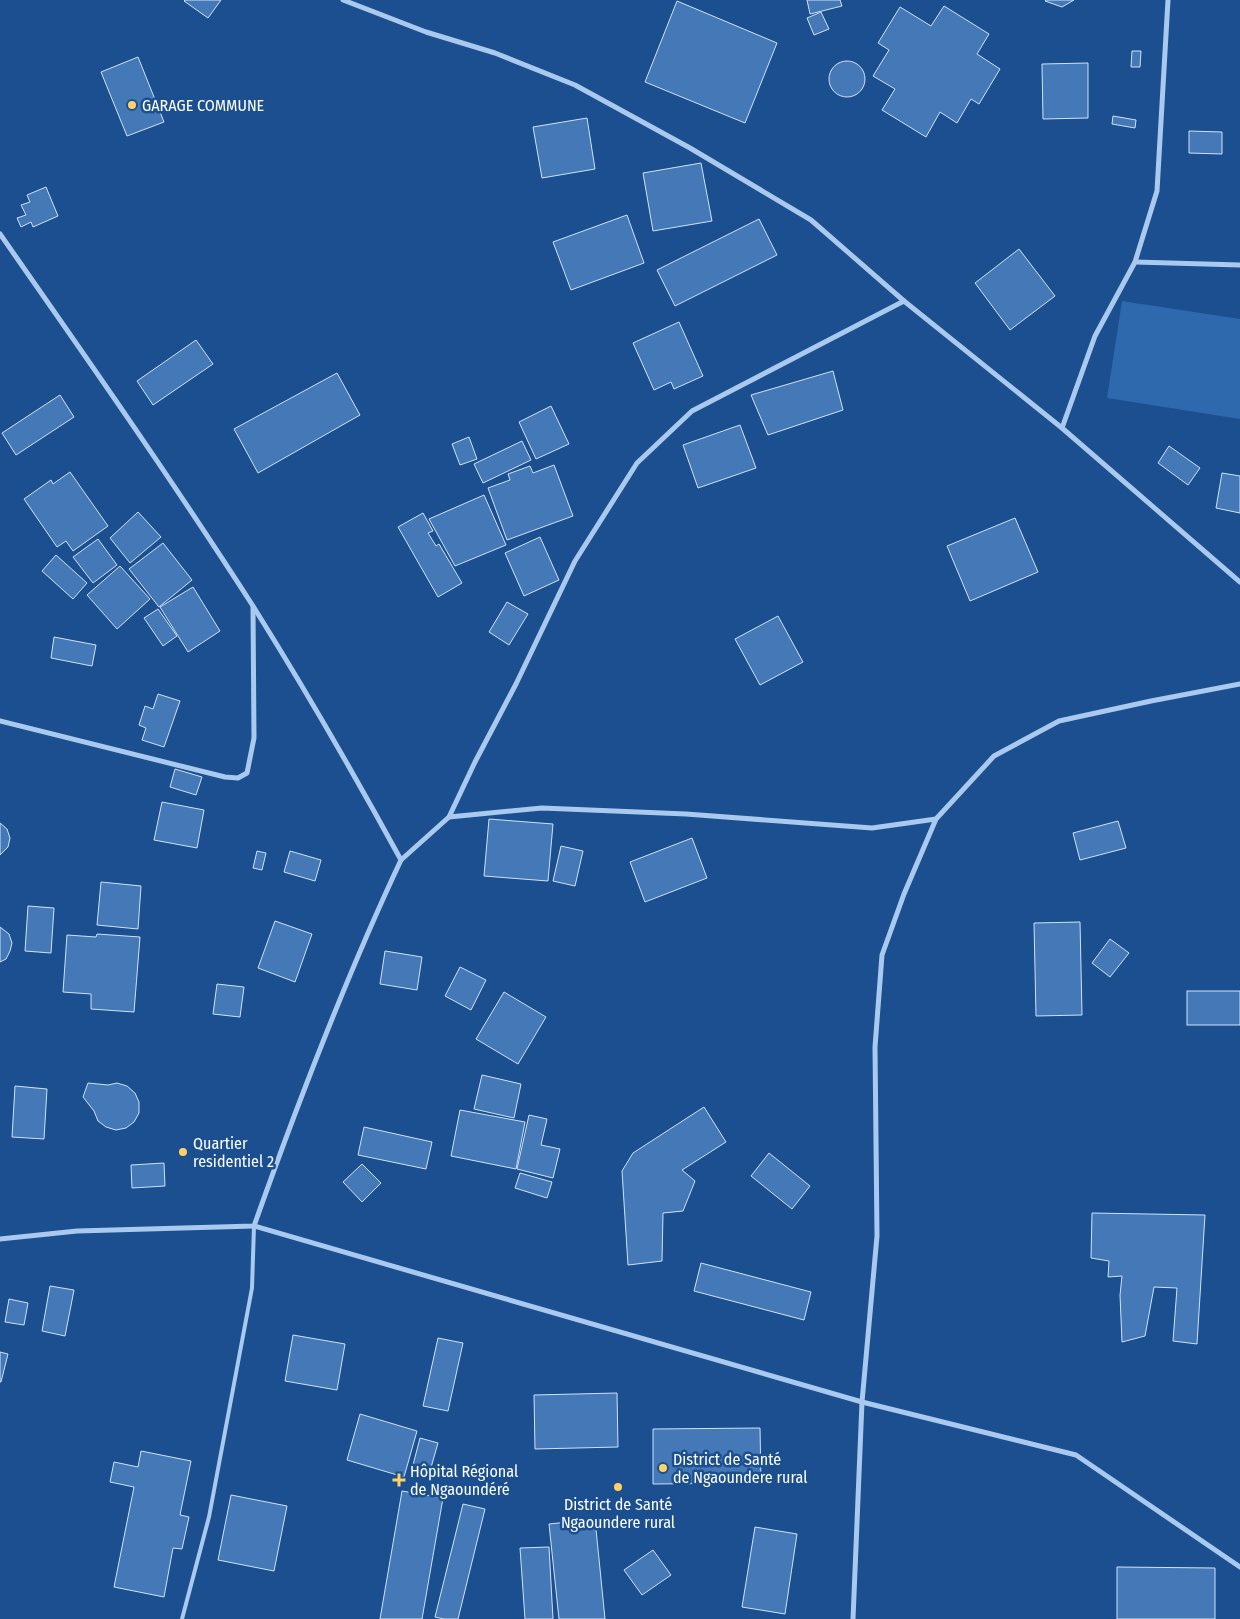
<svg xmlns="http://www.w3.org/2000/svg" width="1240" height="1619" font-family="'Fira Sans Condensed',sans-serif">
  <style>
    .green { fill: #2e69ad }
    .building { fill: #4478b7; stroke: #cfe3fa }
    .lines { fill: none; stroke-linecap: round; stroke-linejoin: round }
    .service { stroke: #a9c9ee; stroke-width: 4 }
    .minor { stroke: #a9c9ee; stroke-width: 5 }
    .poi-dot { fill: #ffd166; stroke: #1b4f8f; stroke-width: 2 }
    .labels { text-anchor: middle; stroke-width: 5; stroke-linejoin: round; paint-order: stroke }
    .poi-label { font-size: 16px; fill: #fff; stroke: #1b4f8f; text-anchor: start }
  </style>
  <rect width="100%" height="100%" fill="#1b4f8f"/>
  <path class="green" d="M1122,301L1240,319V419L1107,398Z"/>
  <g class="building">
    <path d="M185,0H221L208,18L184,1Z"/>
    <path d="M807,0H840L842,6L810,14Z"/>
    <path d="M1046,0H1074L1062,7L1045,1Z"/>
    <path d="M677,1L777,43L745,123L645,82Z"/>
    <path d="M944,6L989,34L977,54L1000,69L979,104L971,99L957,123L940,112L926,137L882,110L895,89L873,76L889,50L878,43L900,7L931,26Z"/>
    <path d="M821,12L829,29L814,35L807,18Z"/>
    <path d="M1132,51H1141L1140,67H1131Z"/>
    <path d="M138,57L164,122L127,136L101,72Z"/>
    <circle cx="847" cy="79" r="18"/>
    <path d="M1088,63V118L1043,119L1042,64Z"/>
    <path d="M1113,116L1136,120L1135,128L1112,124Z"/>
    <path d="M587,118L595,169L542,178L533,127Z"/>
    <path d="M1189,131L1222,132V154L1189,153Z"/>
    <path d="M701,163L712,221L653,231L643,173Z"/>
    <path d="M46,187L58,216L33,227L31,222L21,227L17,218L26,215L21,205L30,202L27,195Z"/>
    <path d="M627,215L644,263L571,290L553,242Z"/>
    <path d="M759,219L777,255L675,306L657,270Z"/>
    <path d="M1019,249L1055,296L1010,330L975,283Z"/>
    <path d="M679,322L703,376L674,389L671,382L654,390L633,343Z"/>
    <path d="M196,340L213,364L153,405L137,381Z"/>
    <path d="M833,371L843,410L768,435L751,395Z"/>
    <path d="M337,373L360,415L258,473L234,429Z"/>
    <path d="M60,395L74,417L16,455L2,433Z"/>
    <path d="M551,406L569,444L536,459L519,422Z"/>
    <path d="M740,425L756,468L698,488L683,445Z"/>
    <path d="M469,437L477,459L460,465L452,444Z"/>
    <path d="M522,441L531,460L483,483L474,464Z"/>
    <path d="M1169,446L1200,468L1188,485L1158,463Z"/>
    <path d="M554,465L573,516L507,540L488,488L510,480L508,474L530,466L533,473Z"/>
    <path d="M70,472L108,526L73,551L66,541L57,547L24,499L51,480L53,484Z"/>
    <path d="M1222,473L1240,476V513L1216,508Z"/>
    <path d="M484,495L506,545L455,566L429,519Z"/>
    <path d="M138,512L161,537L130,563L110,538Z"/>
    <path d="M423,513L433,531L428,533L436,546L439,544L462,583L438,597L398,527Z"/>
    <path d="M1015,518L1038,572L970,601L947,546Z"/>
    <path d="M540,537L559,580L524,596L505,553Z"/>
    <path d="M98,539L117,565L93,583L73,557Z"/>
    <path d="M163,543L192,580L159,607L129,569Z"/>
    <path d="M56,555L87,583L73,599L42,571Z"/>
    <path d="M120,566L150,599L117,629L87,595Z"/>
    <path d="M193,587L220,631L188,652L160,607Z"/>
    <path d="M507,602L528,614L509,645L489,632Z"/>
    <path d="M158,609L177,636L163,646L144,618Z"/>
    <path d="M778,616L803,662L760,685L735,639Z"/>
    <path d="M54,637L96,645L92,666L51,658Z"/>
    <path d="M158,694L180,701L164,747L142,740L146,728L139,725L145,706L153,709Z"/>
    <path d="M175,769L202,777L196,795L170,787Z"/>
    <path d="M162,802L204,810L197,848L154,840Z"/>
    <path d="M489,819L553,824L548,881L484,876Z"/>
    <path d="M1118,821L1126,848L1080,860L1073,833Z"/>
    <path d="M0,823L7,829L10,838L8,847L0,855Z"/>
    <path d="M692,838L707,878L645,902L630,862Z"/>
    <path d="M561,846L583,851L575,886L553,881Z"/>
    <path d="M257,851L266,853L262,870L253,868Z"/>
    <path d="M290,851L321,860L315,881L284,872Z"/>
    <path d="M101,882L141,886L138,929L97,925Z"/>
    <path d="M28,906L54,908L51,953L25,951Z"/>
    <path d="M275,921L312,934L295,982L258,968Z"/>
    <path d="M1080,922L1082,1015L1036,1016L1034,923Z"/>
    <path d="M0,927L9,934L12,943L10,951L6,959L0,962Z"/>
    <path d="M97,934L140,937L134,1012L91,1009V994L63,992L67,935L96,937Z"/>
    <path d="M1110,939L1129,953L1110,977L1092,963Z"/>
    <path d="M385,951L422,957L417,990L380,984Z"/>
    <path d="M460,967L486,980L471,1010L445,996Z"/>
    <path d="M217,984L244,987L240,1017L213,1014Z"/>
    <rect x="1187" y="991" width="53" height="34"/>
    <path d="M504,992L546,1017L518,1064L476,1039Z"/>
    <path d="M482,1075L521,1084L514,1118L474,1109Z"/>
    <path d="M88,1083L108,1085L117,1083L127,1086L135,1093L139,1102V1113L134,1122L126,1128L116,1130L106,1127L98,1121L94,1111L83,1097Z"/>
    <path d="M15,1086L47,1089L44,1139L12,1137Z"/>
    <path d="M704,1107L726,1142L682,1170L695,1181L683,1211L663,1213L662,1261L628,1265L622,1171L633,1153Z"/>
    <path d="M460,1110L525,1122L516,1169L451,1156Z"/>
    <path d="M529,1115L547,1119L541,1145L560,1149L553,1178L517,1169Z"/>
    <path d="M364,1127L432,1142L426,1169L358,1155Z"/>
    <path d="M769,1153L810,1186L792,1209L751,1176Z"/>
    <path d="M164,1163L165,1186L132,1188L131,1165Z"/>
    <path d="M362,1164L381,1183L362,1202L343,1182Z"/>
    <path d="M520,1173L552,1182L547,1198L515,1188Z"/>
    <path d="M1092,1213L1205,1215L1197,1344L1173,1341L1177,1288L1154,1287L1145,1336L1122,1342L1120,1295L1122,1276L1108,1277L1109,1261L1091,1258Z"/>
    <path d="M701,1263L811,1292L804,1320L694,1291Z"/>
    <path d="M50,1286L74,1290L65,1336L42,1331Z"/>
    <path d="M9,1299L28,1303L24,1325L5,1322Z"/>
    <path d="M293,1335L345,1344L337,1390L285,1381Z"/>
    <path d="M438,1338L463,1343L448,1411L423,1406Z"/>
    <path d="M0,1352L8,1354L1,1382H0Z"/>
    <path d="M617,1393L618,1447L535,1449L534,1395Z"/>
    <path d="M360,1414L417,1431L404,1477L347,1460Z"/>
    <path d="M760,1428L761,1483L653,1484V1429Z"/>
    <path d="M420,1438L438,1443L430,1471L413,1465Z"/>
    <path d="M141,1451L191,1461L180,1515L189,1517L182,1549L173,1548L164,1597L114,1587L134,1487L110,1482L114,1462L138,1467Z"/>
    <path d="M402,1491L443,1498L422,1619H380Z"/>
    <path d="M231,1495L287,1506L274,1571L218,1560Z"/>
    <path d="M463,1504L485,1509L458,1619H444L435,1617Z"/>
    <path d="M595,1519L605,1619H559L549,1524Z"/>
    <path d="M755,1527L797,1534L785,1614L742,1607Z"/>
    <path d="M549,1547L553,1619H525L520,1548Z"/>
    <path d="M653,1550L671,1575L642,1595L624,1570Z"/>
    <path d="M1117,1567L1215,1568V1619H1117Z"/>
  </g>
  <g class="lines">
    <path class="service" d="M182,1619L209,1517L252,1288L254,1226"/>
    <g class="minor">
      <path d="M343,0L426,32L495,53L575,85L690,148L811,220L904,301L1062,428L1240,582"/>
      <path d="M0,234C86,357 172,480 253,606C305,689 354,774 401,860C345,979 298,1102 254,1226L77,1231L0,1239"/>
      <path d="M1135,262L1240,265"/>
      <path d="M1062,428L1095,336L1135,262L1157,191L1168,0"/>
      <path d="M0,721L225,777L238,778L247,773L254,738L253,607"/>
      <path d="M449,817L542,808L686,814L872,828L936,819"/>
      <path d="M401,860L449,817L475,762L516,684L575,561L637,463L692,411L904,301"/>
      <path d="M254,1226L862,1402L1076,1455L1240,1567"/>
      <path d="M853,1619L862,1402L877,1236L875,1047L882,955L904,894L936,819L994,756L1059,721L1151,701L1240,684"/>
    </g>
  </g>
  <g class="poi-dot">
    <circle cx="132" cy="105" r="5"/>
    <circle cx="183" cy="1152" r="5"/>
    <circle cx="663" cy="1468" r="5"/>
    <path d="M396.5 1472.5h5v5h5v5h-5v5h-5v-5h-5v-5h5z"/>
    <circle cx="618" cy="1487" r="5"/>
  </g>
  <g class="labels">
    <g class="poi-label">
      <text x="142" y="111">GARAGE COMMUNE</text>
      <text x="193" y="1149">Quartier<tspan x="193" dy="18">residentiel 2</tspan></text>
      <text x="673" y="1465">District de Santé<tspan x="673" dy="18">de Ngaoundere rural</tspan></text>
      <text x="410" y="1477">Hôpital Régional<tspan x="410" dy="18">de Ngaoundéré</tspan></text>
      <text x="618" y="1510" text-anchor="middle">District de Santé<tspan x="618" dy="18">Ngaoundere rural</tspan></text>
    </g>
  </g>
</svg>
